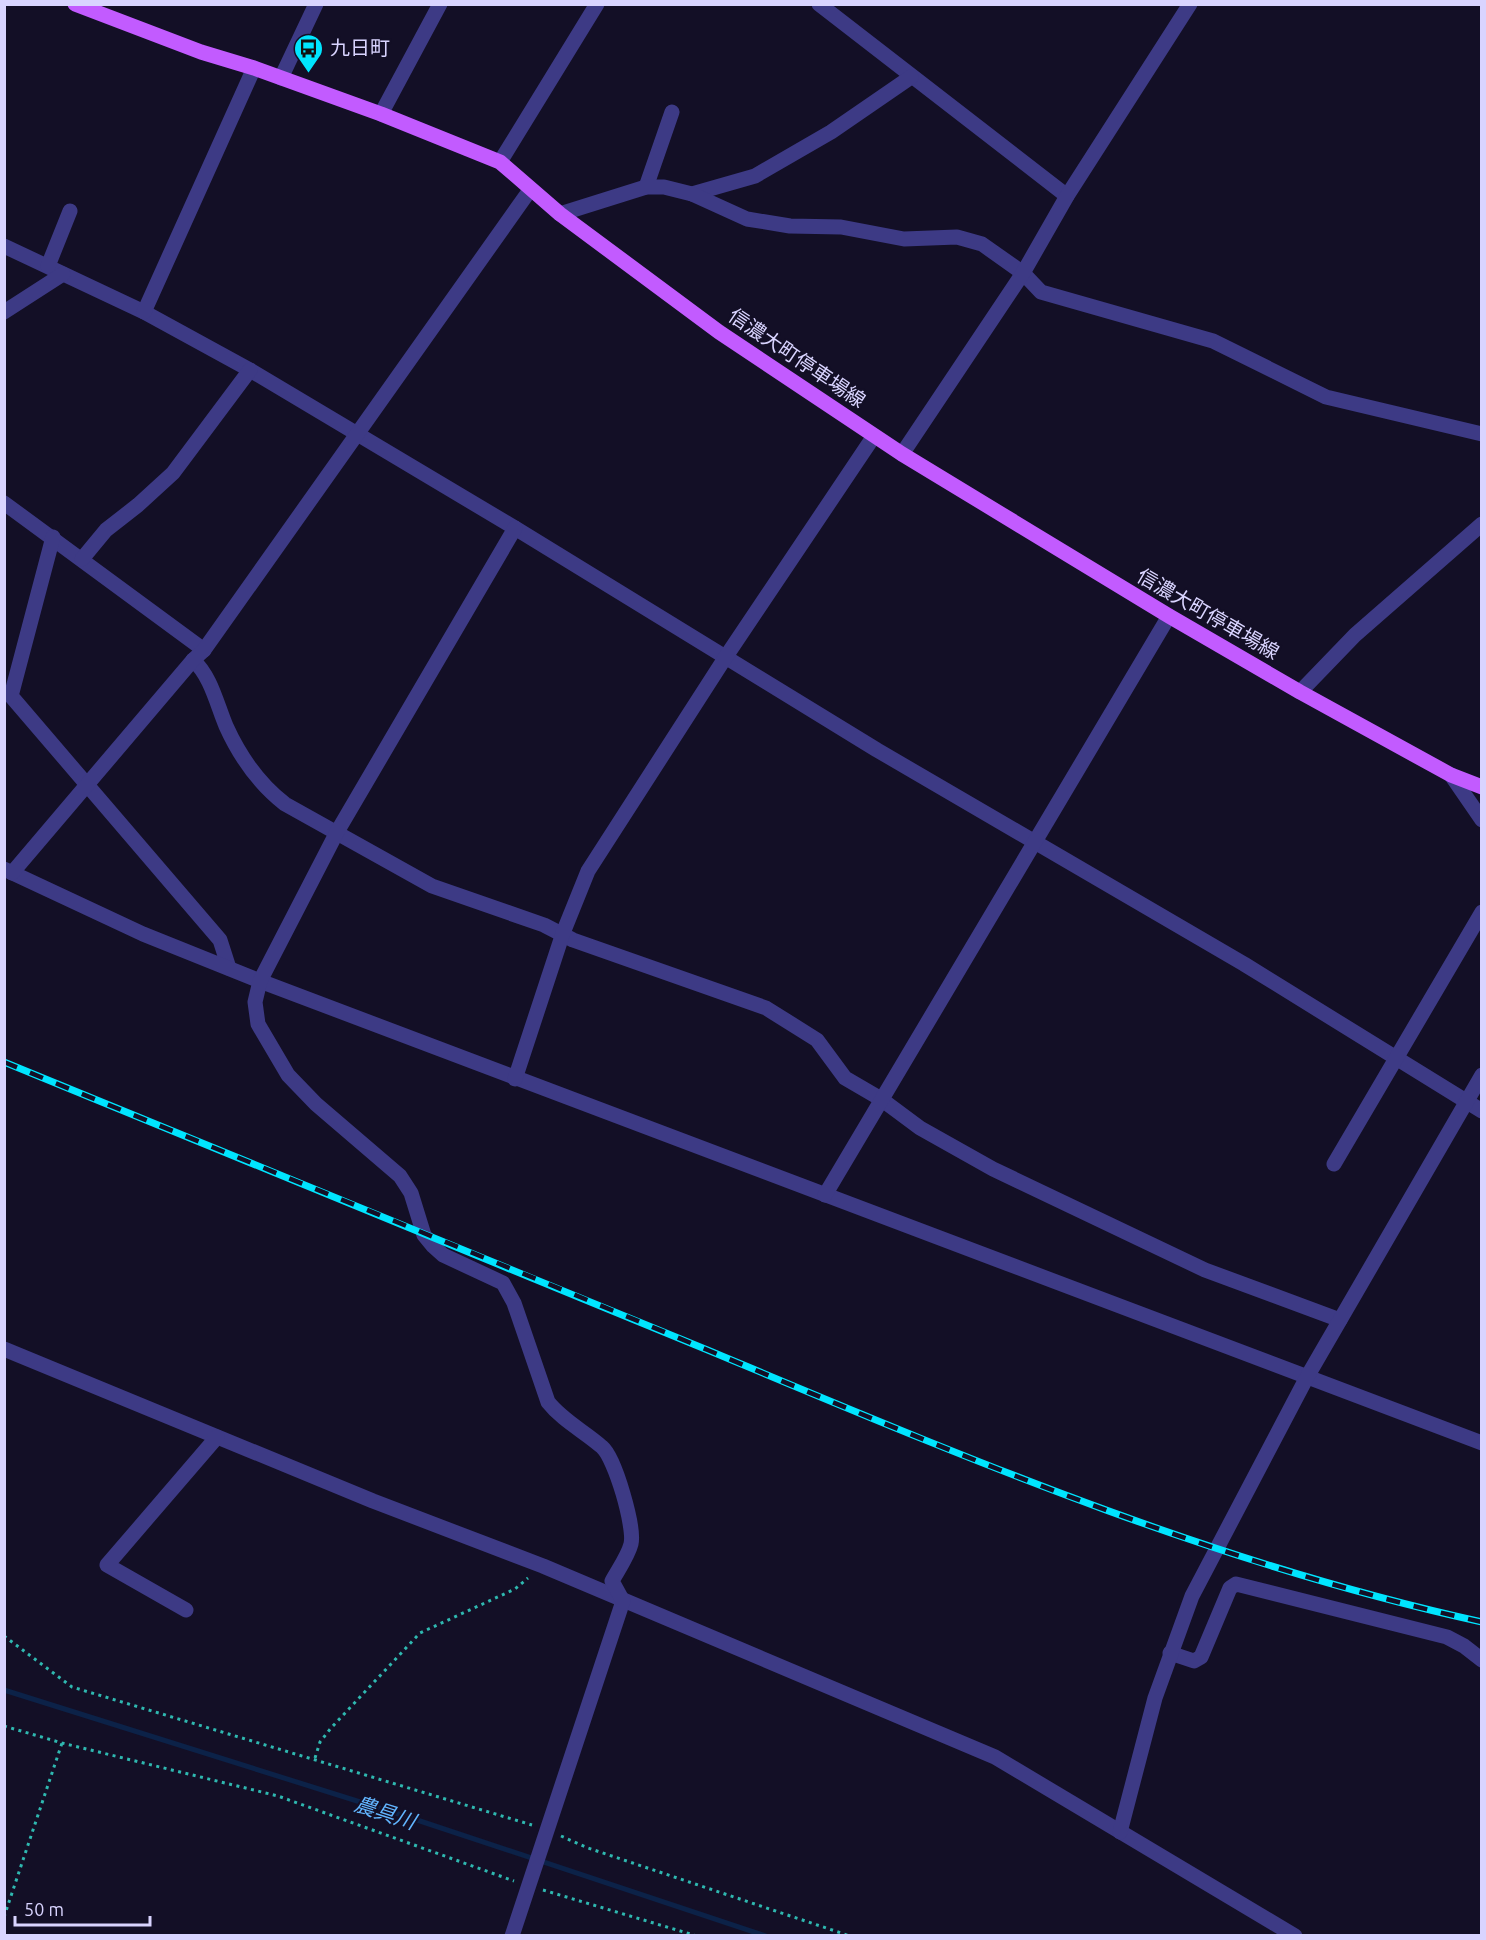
<svg xmlns="http://www.w3.org/2000/svg" width="1486" height="1940" font-family="Ubuntu,'Noto Sans JP',sans-serif">
  <style>
    .lines { fill: none; stroke-linecap: round; stroke-linejoin: round }
    .stream { stroke: #0c2248; stroke-width: 5 }
    .path { stroke: #2fb8b0; stroke-width: 3; stroke-dasharray: 3 4.5; stroke-linecap: butt }
    .minor { stroke: #3d3a85; stroke-width: 15 }
    .major { stroke: #c25bff; stroke-width: 15 }
    .rail-casing { stroke: #00e5ff; stroke-width: 7 }
    .rail { stroke: #130f26; stroke-width: 4.5; stroke-dasharray: 14; stroke-linecap: butt }
    .labels { text-anchor: middle; stroke-width: 4.5; stroke-linejoin: round; paint-order: stroke }
    .poi-label { font-size: 20px; fill: #d9d4ff; stroke: #130f26; text-anchor: start }
    .street-label { font-size: 20px; fill: #d9d4ff; stroke: #130f26 }
    .water-label { font-size: 21px; font-style: italic; fill: #62b6ff; stroke: #130f26 }
  </style>
  <rect width="100%" height="100%" fill="#130f26"/>
  <g class="lines">
    <path class="stream" d="M4,1690L408,1817L766,1936"/>
    <g class="path">
      <path d="M4,1636L72,1687L532,1825"/>
      <path d="M4,1726L62,1743L278,1796L514,1881"/>
      <path d="M315,1758L320,1742L331,1728L420,1633L515,1589L528,1578"/>
      <path d="M561,1836L588,1848L850,1936"/>
      <path d="M543,1890L697,1936"/>
      <path d="M4,1917L62,1743"/>
    </g>
    <g class="minor">
      <path d="M819,4L1067,196"/>
      <path d="M281,78L316,4"/>
      <path d="M381,114L440,4"/>
      <path d="M500,162L597,4"/>
      <path d="M646,187L672,112"/>
      <path d="M692,194L755,176L831,132L911,77"/>
      <path d="M560,214L646,187H664L692,194L747,219L790,226L841,227L904,239L957,237L982,244L1023,273L1041,292L1213,341L1326,397L1482,434"/>
      <path d="M4,246L144,312L250,370L515,528L877,750L1244,964L1482,1111"/>
      <path d="M48,266L70,211"/>
      <path d="M4,312L63,274"/>
      <path d="M144,312L254,68"/>
      <path d="M902,454L1023,273L1067,196L1190,4"/>
      <path d="M4,503L204,650"/>
      <path d="M53,537L11,696L220,940L229,968"/>
      <path d="M82,559L106,530L138,505L173,473L250,370"/>
      <path d="M193,660C211,676 217,705 226,726C240,757 258,783 285,804L432,886L544,925L573,940L766,1008L817,1040L845,1078L881,1099L920,1128L993,1169L1205,1270L1340,1320"/>
      <path d="M1300,692L1355,635L1482,524"/>
      <path d="M1451,775L1482,820"/>
      <path d="M4,869L143,934L260,981L1482,1443"/>
      <path d="M12,873L193,660L204,650L530,190"/>
      <path d="M515,1079L563,933L588,871L725,658L874,436"/>
      <path d="M1334,1164L1482,912"/>
      <path d="M825,1195L1169,616"/>
      <path d="M4,1349L373,1501L543,1566L995,1757L1295,1936"/>
      <path d="M186,1610L107,1565L217,1437"/>
      <path d="M1170,1653L1194,1661L1201,1657L1230,1588L1236,1584L1447,1637L1464,1646L1482,1660"/>
      <path d="M1120,1832L1155,1698L1192,1596L1307,1377L1482,1075"/>
      <path d="M512,1936L623,1601L612,1581C618,1570 628,1556 631,1544C635,1527 615,1458 602,1447C584,1431 563,1421 548,1402L514,1303L503,1283L443,1255L433,1246L424,1235L411,1193L400,1176L316,1104L288,1075L258,1024L255,1002L260,981L337,832L515,528"/>
    </g>
    <path class="major" d="M75,4L201,52L254,68L381,114L500,162L560,214L719,332L902,454L1169,616L1300,692L1451,775L1482,787"/>
    <defs>
      <path id="rail" d="M4,1062C240,1159 476,1253 710,1351C964,1457 1212,1563 1482,1622"/>
    </defs>
    <use href="#rail" class="rail-casing"/>
    <use href="#rail" class="rail"/>
  </g>
  <defs>
    <symbol id="bus-pin" viewBox="-11 -11 22 30"><path d="M0 17L-7.5 6A9.5 9.5 0 1 1 7.5 6Z" fill="#00e5ff" stroke="#130f26"/><path d="M-5-6H5V4H4V6H2V4H-2V6H-4V4H-5ZM-3.5-4V0h7V-4ZM-3.5 1.2v1.5H-2V1.2ZM2 1.2v1.5H3.5V1.2Z" fill="#111"/></symbol>
  </defs>
  <g fill-rule="evenodd">
    <use href="#bus-pin" x="292" y="32" width="33" height="45"/>
  </g>
  <g class="labels">
    <g class="poi-label">
      <text x="330" y="55">九日町</text>
    </g>
    <g class="street-label">
      <text transform="translate(797 358) rotate(34)" y="7">信濃大町停車場線</text>
      <text transform="translate(1208 614) rotate(30)" y="7">信濃大町停車場線</text>
    </g>
    <g class="water-label">
      <text transform="translate(385 1813) rotate(18)" y="7">農具川</text>
    </g>
  </g>
  <rect width="1486" height="1940" fill="none" stroke="#d9d4ff" stroke-width="12"/>
  <path d="M15 1916v9h135v-9" fill="none" stroke="#d9d4ff" stroke-width="3"/>
  <text x="24" y="1916" font-size="18" fill="#d9d4ff" stroke="#130f26" stroke-width="4.5" paint-order="stroke">50 m</text>
</svg>
